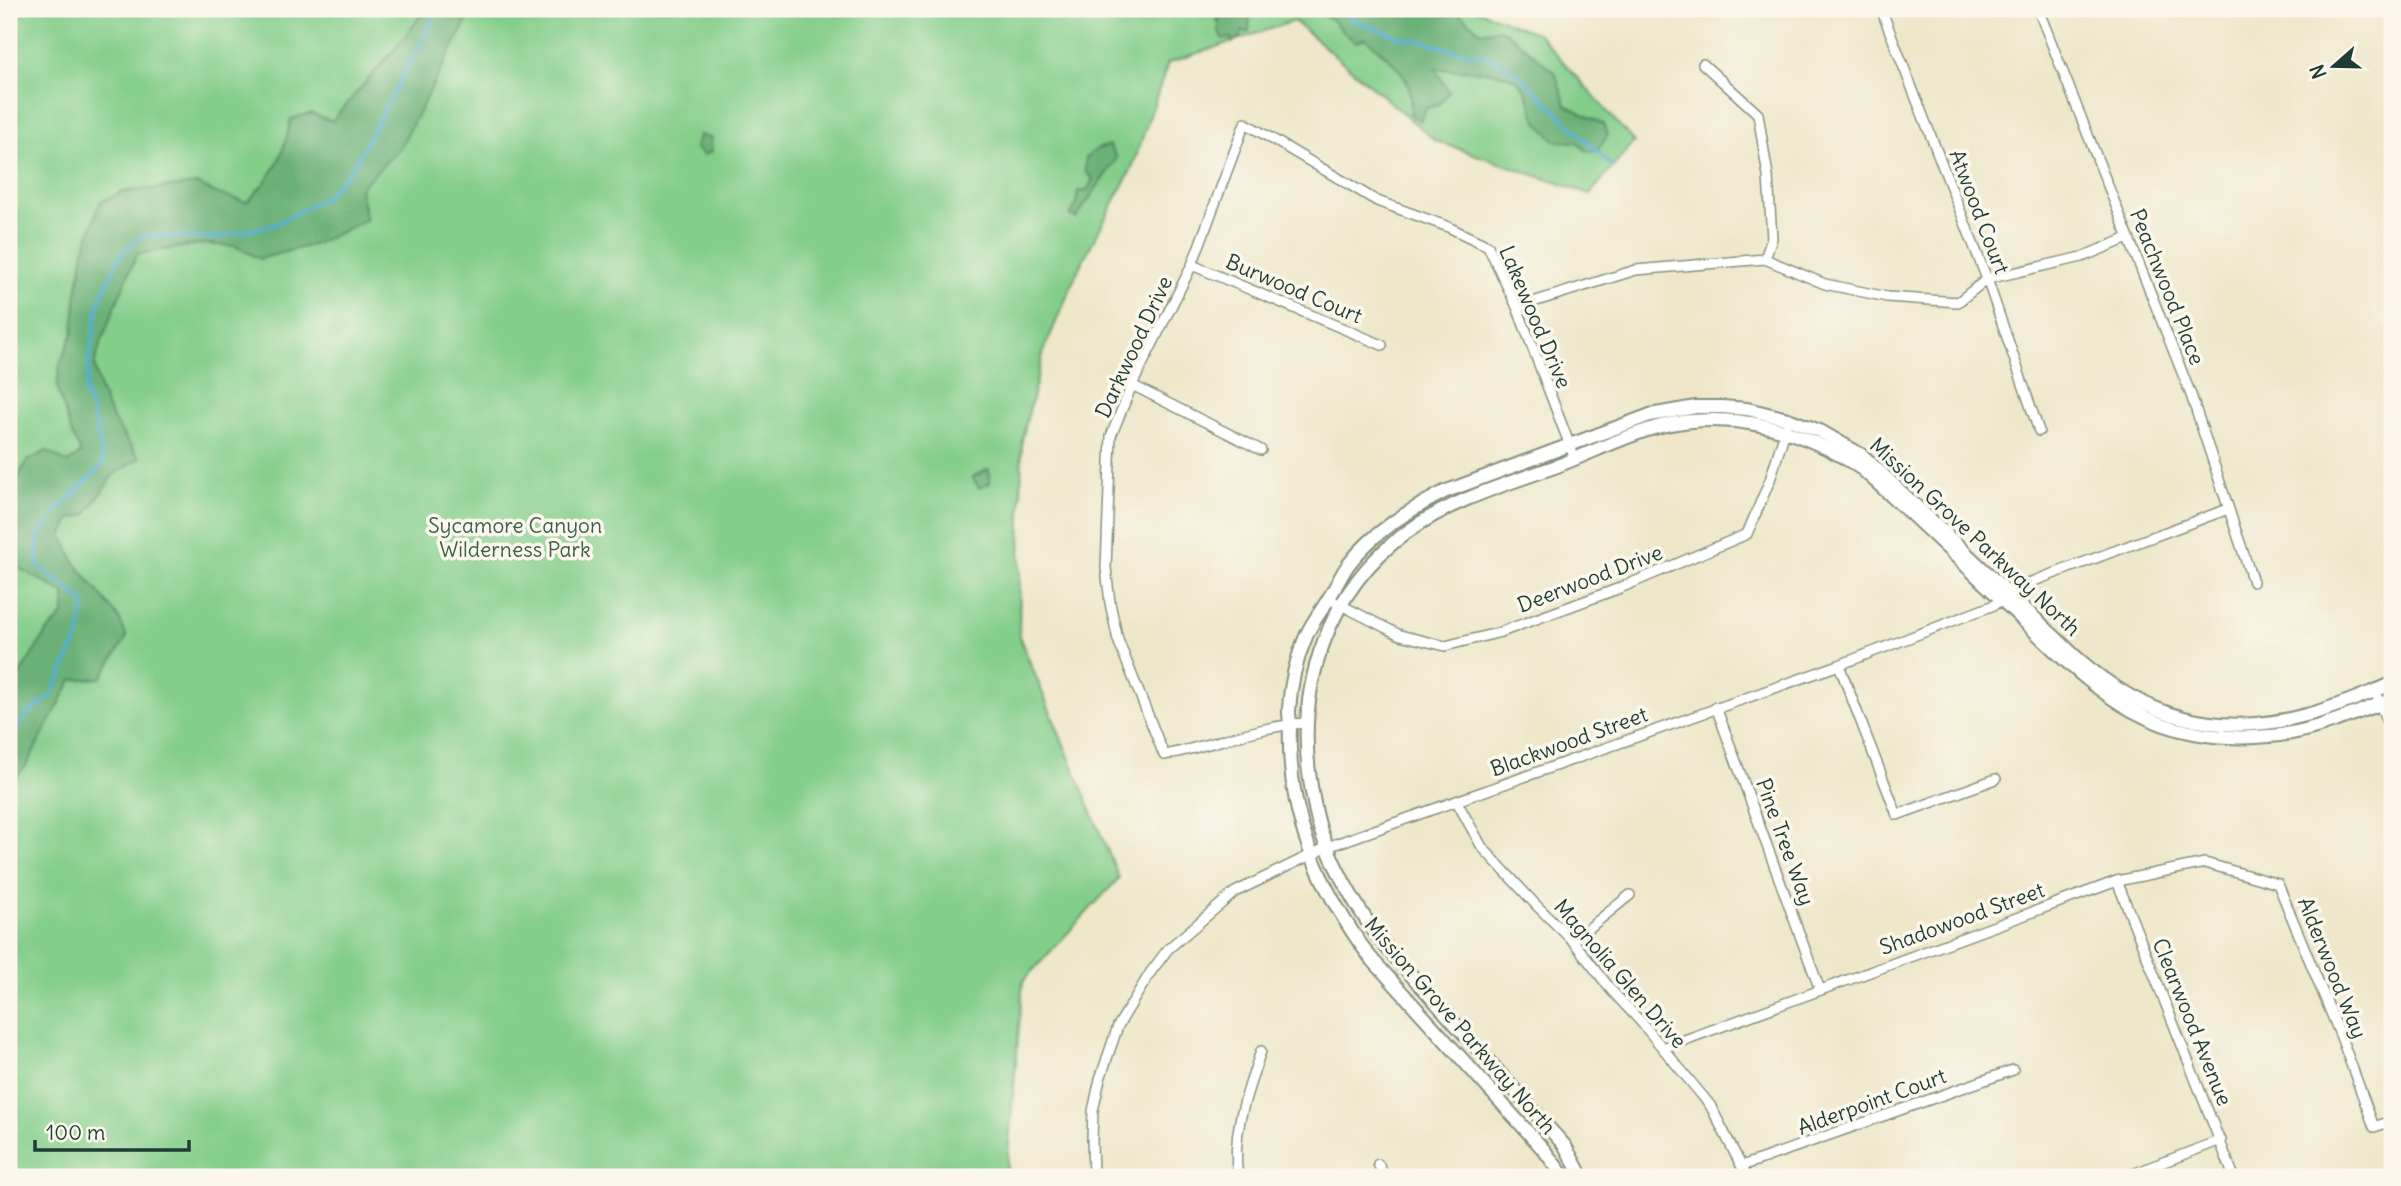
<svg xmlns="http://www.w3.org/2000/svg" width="2401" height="1186" font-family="Delius,sans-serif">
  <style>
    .green { fill: #84ce8b; stroke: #528660; stroke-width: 2; fill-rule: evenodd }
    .forest { fill: #6bb177; stroke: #457756; stroke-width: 2 }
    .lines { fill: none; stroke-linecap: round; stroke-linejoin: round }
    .stream { stroke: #54afd2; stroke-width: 3.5 }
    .street-casing { stroke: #86927f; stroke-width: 12 }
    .secondary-casing { stroke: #86927f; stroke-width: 16 }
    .street { stroke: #fff; stroke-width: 9 }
    .secondary { stroke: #fff; stroke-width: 12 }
    .labels { text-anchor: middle; stroke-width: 7; stroke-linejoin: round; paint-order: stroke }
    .street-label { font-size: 21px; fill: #1f3d34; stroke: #fbf7ec }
    .park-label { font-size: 21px; fill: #38614a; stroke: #fbf7ec }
  </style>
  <rect width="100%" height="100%" fill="#fbf7ec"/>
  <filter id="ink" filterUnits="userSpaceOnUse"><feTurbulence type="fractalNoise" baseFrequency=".0143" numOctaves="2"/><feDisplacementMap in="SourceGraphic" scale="14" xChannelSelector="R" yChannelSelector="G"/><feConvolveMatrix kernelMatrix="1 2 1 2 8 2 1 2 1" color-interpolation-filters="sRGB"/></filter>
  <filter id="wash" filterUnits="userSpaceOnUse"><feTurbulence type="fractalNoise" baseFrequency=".00686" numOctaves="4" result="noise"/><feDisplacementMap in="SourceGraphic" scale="28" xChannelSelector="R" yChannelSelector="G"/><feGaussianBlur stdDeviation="1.57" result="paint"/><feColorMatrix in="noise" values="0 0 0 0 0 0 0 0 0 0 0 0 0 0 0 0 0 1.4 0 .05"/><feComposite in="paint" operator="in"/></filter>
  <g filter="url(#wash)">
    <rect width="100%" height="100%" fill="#eee7ca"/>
    <path class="green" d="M9,9H1475L1539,34L1634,142L1590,194L1436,141L1294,21L1168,63L1132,168L1079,268L1044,350L1022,440L1019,636L1119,878L1023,981L1006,1177H9ZM1458,13L1481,32L1498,29L1517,41L1464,61Z"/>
    <g class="forest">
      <path d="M426,9H473L400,148L360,188L366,220L318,243L260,259L235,246L202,244L137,254C130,271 93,356 95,366C99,401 119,431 140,458L113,475L86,515L70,519L62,536L75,563L119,618L127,637L101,678L72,680L26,766L9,784V691L46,633L64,614V593L19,568L9,555V507L16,480L28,460L47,451L68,463L81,453L71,432L57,387L60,364L73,333L77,292L84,251L100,202L122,192L197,184L218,194L247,202C276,173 282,159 291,119L311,113L332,121L398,45Z"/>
      <path d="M1072,9H1101L1114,16L1107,22L1105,19L1095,21L1089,16L1075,15Z"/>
      <path d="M1219,9H1250L1249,32H1242L1240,37L1232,43L1231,38L1223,39L1219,32V20L1217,21Z"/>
      <path d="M1312,9H1422C1433,15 1445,8 1457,13C1465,16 1474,27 1481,32L1498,29L1506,32L1555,72L1566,105L1603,124L1608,135L1597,151L1588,152L1576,142L1555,141C1550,133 1541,128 1537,121C1531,109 1529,89 1517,81C1494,66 1460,73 1435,68L1449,92L1438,105L1426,108L1420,121L1410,114C1416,75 1391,60 1365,38L1356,42C1346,36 1341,29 1333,21C1327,15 1318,16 1312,9Z"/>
      <path d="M699,135L711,138L712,151L704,155L695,148Z"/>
      <path d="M1109,145L1117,158L1076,218L1070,216L1076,205L1078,191H1087L1093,179L1085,171L1086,158L1097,149Z"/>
      <path d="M989,469L990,483L979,488L972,477Z"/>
    </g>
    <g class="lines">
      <g class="stream">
        <path d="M1340,9L1350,19L1406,39L1420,40L1444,48L1488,57L1516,72L1612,166"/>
        <path d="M9,738L27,714L51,696L78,638L85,603L39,567L37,539L57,511L103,464L94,416L85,394L91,347L99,302L121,253L141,236L217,238L276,224L324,198L354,165L430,26L437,9"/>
      </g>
    </g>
  </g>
  <g filter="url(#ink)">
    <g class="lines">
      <defs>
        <g id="street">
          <path d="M1881,9L1987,279L2039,431"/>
          <path d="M2038,9L2191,395L2253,582"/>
          <path d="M1703,64L1758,114L1768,176L1772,238L1765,259"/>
          <path d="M1192,265L1382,345"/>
          <path d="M1517,307L1636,270L1765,259L1825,284L1887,297L1958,302L1987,279L2082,257L2128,238"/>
          <path d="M1132,385L1261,450"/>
          <path d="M1329,599L1400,635L1445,646L1501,632L1620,588L1747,534L1770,480L1786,428"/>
          <path d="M1839,665L1897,815L1996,779"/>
          <path d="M2375,691L2392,736"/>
          <path d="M1716,707L1820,990"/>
          <path d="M1306,723C1257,726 1211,746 1164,755L1118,640L1110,603L1106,568L1111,436L1132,385L1192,265L1245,123L1377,201L1446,226L1488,246L1517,307L1575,459"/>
          <path d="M1457,802L1482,847L1537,906L1573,941L1612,991L1641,1022L1710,1105L1747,1177"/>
          <path d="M2117,881L2234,1177"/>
          <path d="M1573,941L1630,895"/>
          <path d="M1663,1048L2117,881L2205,863L2278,884L2341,1037L2374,1127L2392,1121"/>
          <path d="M1378,1164L1385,1177"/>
          <path d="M1742,1166L2013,1070"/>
          <path d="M1093,1177L1092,1140L1093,1111L1100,1079L1118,1026L1150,973L1168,949L1235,892L1327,847L1839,665L1994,605L2015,588L2228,509"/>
          <path d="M1238,1177C1231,1132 1247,1093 1261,1051"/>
          <path d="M2125,1177L2221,1140"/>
        </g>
        <g id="secondary">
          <path d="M1564,1177L1544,1150L1370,957C1318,887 1287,815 1290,727C1290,721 1289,716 1289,711C1290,686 1297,657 1307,634C1313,621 1322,610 1329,598C1336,587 1341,575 1348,565C1373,532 1408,511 1444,492L1650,415L1696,407H1722L1747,409L1788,419L1820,431L1863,456L2077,658C2145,718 2218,739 2306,715C2335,708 2364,695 2392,684"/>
          <path d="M1582,1177L1565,1146L1386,947C1359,913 1339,877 1323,837C1316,819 1313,799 1310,780C1296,686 1328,589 1407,532C1451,500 1507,484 1557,466C1591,453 1626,435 1661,426C1732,409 1803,429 1862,469C1910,512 1956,556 2002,600C2088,681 2140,748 2270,736C2313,733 2352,713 2392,700"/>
        </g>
      </defs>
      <use href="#street" class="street-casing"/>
      <use href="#secondary" class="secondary-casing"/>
      <use href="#street" class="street"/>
      <use href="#secondary" class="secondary"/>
    </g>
  </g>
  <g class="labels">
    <g class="street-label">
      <text transform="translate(1979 212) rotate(69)" y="7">Atwood Court</text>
      <text transform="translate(2167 287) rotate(68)" y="7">Peachwood Place</text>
      <text transform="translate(1294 289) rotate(23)" y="7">Burwood Court</text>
      <text transform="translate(1535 317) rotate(67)" y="7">Lakewood Drive</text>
      <text transform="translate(1134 347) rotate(-65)" y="7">Darkwood Drive</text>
      <text transform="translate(1975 537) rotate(43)" y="7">Mission Grove Parkway North</text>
      <text transform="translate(1590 579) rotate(-21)" y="7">Deerwood Drive</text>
      <text transform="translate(1569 742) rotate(-20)" y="7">Blackwood Street</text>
      <text transform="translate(1785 842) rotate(70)" y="7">Pine Tree Way</text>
      <text transform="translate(1962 919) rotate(-20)" y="7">Shadowood Street</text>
      <text transform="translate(2332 968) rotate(68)" y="7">Alderwood Way</text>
      <text transform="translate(1620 974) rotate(49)" y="7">Magnolia Glen Drive</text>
      <text transform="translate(2192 1022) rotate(68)" y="7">Clearwood Avenue</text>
      <text transform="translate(1460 1026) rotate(49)" y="7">Mission Grove Parkway North</text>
      <text transform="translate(1872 1102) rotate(-20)" y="7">Alderpoint Court</text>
    </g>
    <g class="park-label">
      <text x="515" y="533">Sycamore Canyon<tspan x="515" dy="24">Wilderness Park</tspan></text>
    </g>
  </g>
  <rect width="2401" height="1186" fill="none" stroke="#fbf7ec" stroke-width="35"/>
  <g transform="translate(2334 66) rotate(250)" stroke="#fbf7ec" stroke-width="5" paint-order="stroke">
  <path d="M0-5L12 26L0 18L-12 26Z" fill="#1f3d34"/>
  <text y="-10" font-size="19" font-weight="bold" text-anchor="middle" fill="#1f3d34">N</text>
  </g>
  <path d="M35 1140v10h154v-10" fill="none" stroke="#1f3d34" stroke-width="3.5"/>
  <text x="46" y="1140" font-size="21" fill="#1f3d34" stroke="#fbf7ec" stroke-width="5" paint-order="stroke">100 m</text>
</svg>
